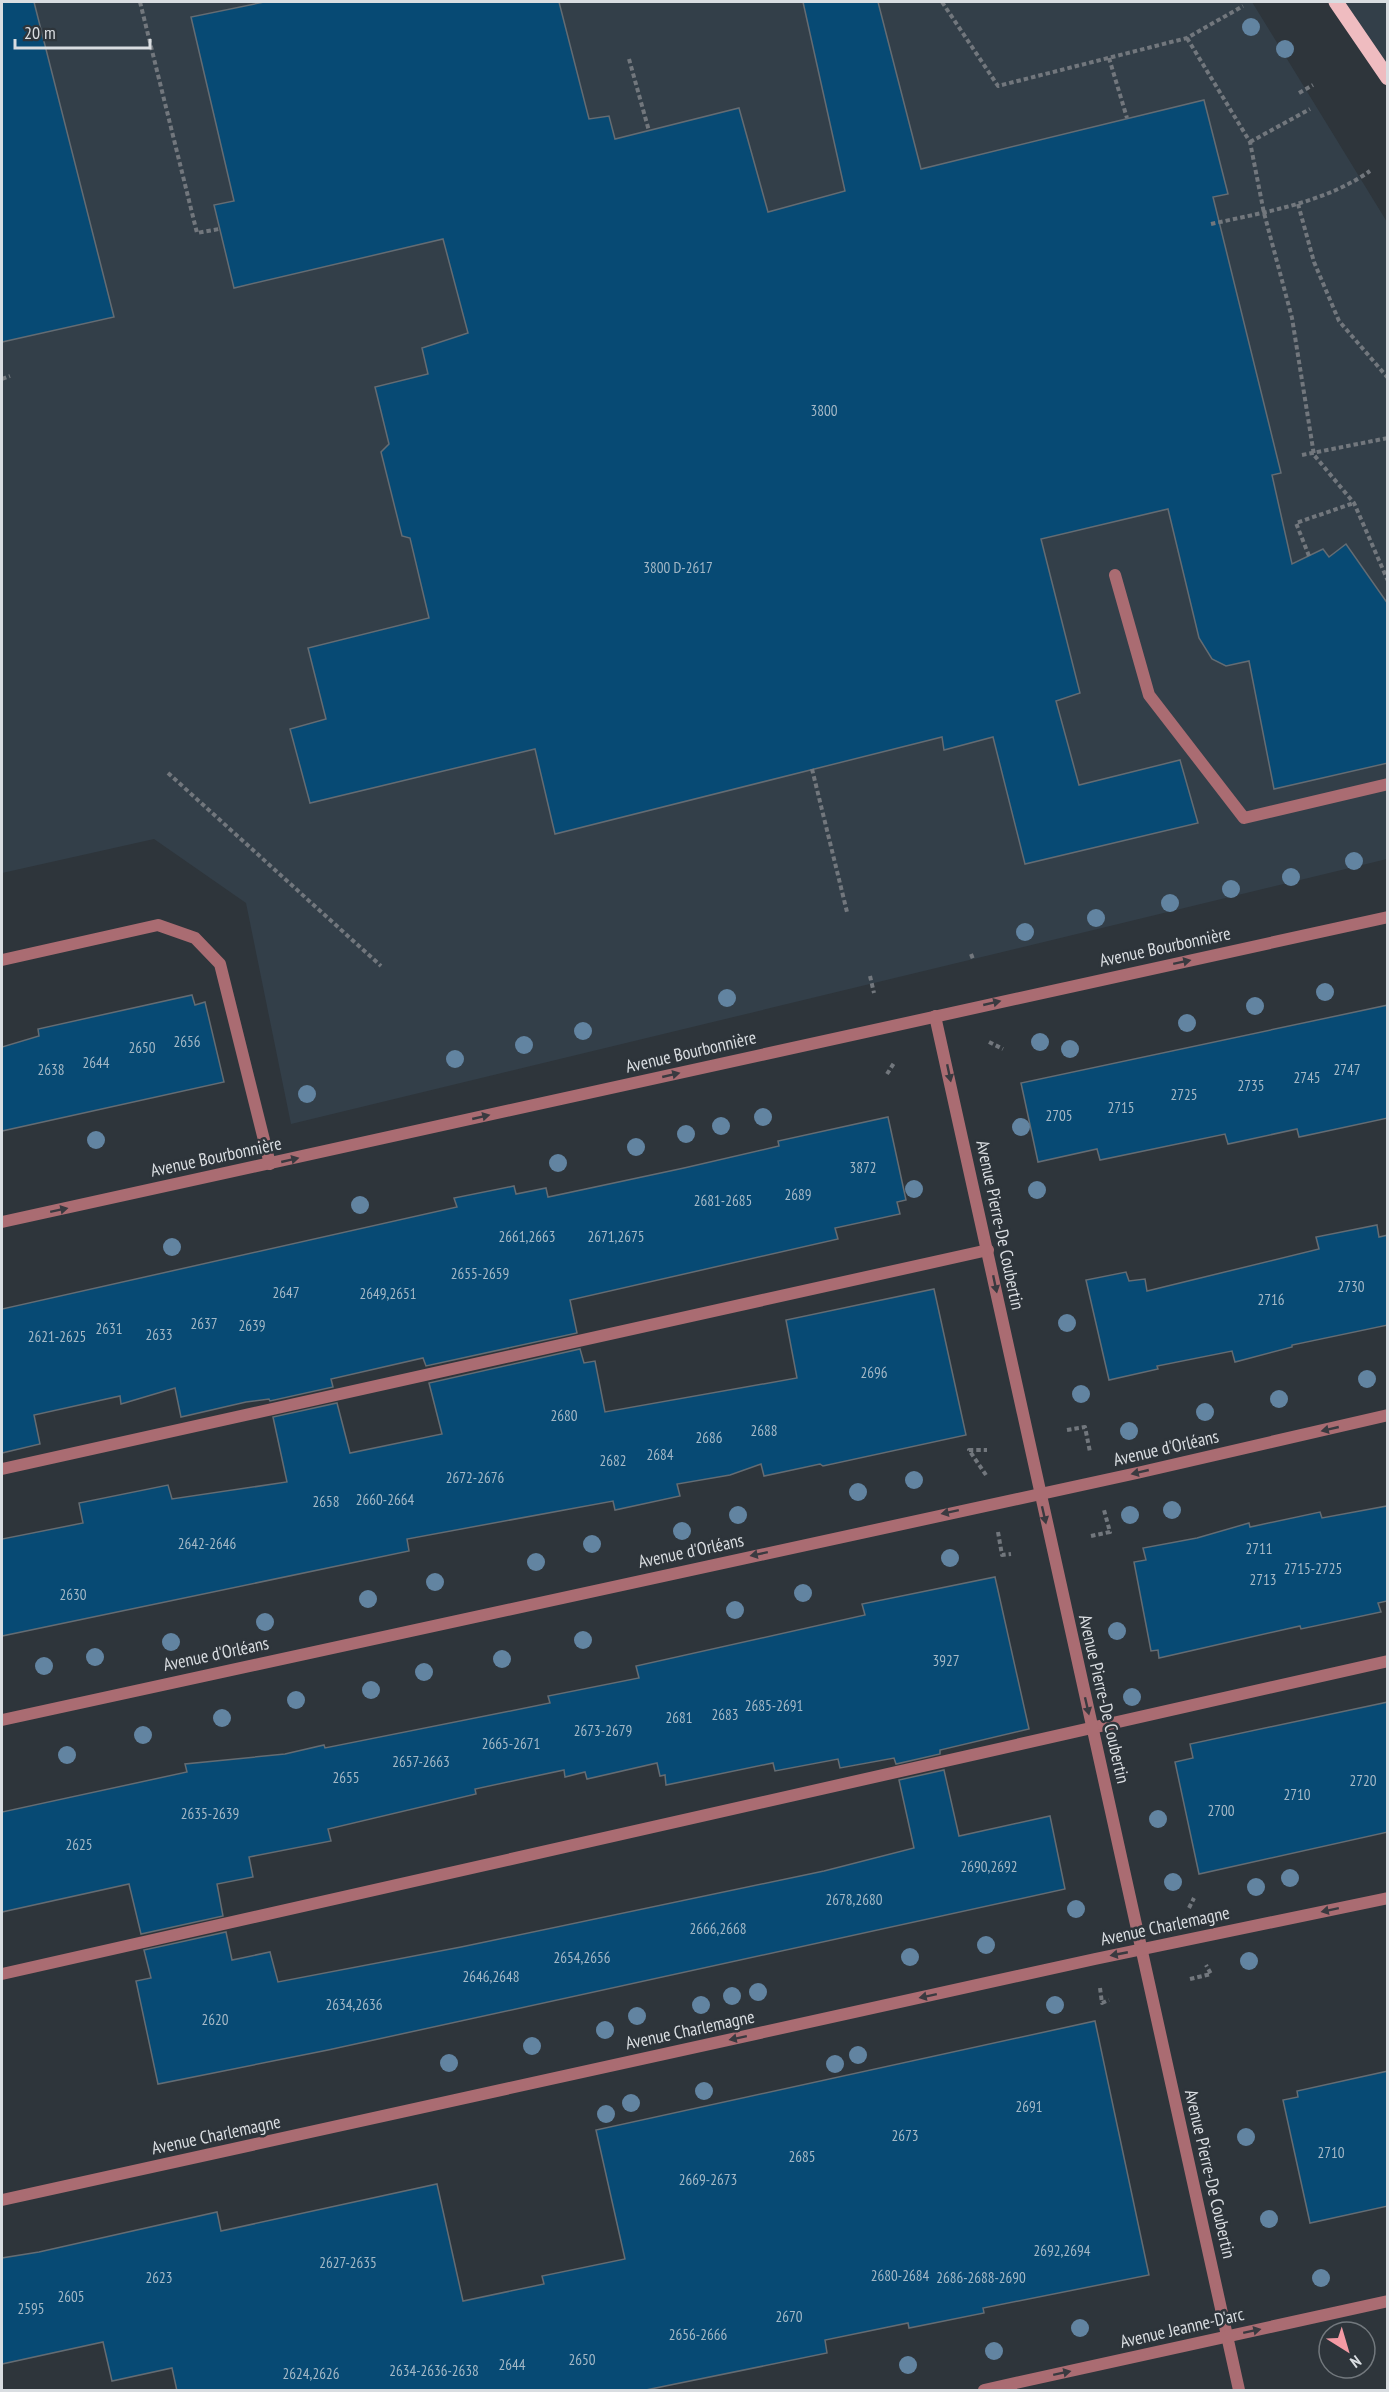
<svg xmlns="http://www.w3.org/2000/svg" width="1389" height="2392" font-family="'PT Sans Narrow',sans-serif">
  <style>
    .built { fill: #333f49 }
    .building { fill: #074a74; stroke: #646c73; stroke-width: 1.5 }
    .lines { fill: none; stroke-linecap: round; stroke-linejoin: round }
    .path { stroke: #72777d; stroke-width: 4; stroke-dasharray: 4.5 3; stroke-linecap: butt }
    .service { stroke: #aa6c72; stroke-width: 12 }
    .minor { stroke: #aa6c72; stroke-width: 12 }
    .primary { stroke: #efbcc0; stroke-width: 15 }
    .tree { fill: #6284a1 }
    .oneway { fill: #3a3a40 }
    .labels { text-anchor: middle; stroke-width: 5; stroke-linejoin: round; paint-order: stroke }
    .number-label { font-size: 15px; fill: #a4b8c6 }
    .street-label { font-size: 18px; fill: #d9dde1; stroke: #2e353b }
  </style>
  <rect width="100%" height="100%" fill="#2e353b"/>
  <g class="built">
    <path d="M2,2H1252L1387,222V859L291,1124L246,903L154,839L2,873Z"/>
    <path d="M1336,2H1387V78Z"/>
  </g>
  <g class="building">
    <path d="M2,2H34L114,317L2,342Z"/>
    <path d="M264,2H559L589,119L609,116L615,139L739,108L768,212L845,191L803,2H878L921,169L1204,100L1228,194L1213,197L1281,473L1272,475L1292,564L1323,549L1329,557L1346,544L1388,604V763L1274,789L1249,661L1226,666L1212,659L1199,638L1168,509L1041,539L1080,693L1056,701L1079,785L1180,760L1198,823L1025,864L993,737L944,750L942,737L555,834L535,749L310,803L290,729L326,719L308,648L429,618L410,538L402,536L381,452L389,444L375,387L428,374L422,348L468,333L443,239L234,288L214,205L234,201L191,17Z"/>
    <path d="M192,995L195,1005L205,1002L224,1082L2,1131V1047L39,1036L38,1029Z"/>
    <path d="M1388,1005V1118L1299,1137L1297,1129L1228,1144L1225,1134L1100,1160L1097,1149L1038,1162L1021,1083Z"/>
    <path d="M888,1117L906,1200L897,1202L900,1214L835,1228L838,1239L570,1300L577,1333L426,1366L423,1358L331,1379L333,1387L270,1401L269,1399L246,1402L181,1417L175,1388L121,1404L120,1396L34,1415L40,1444L2,1453V1309L457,1207L454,1198L514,1186L516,1194L546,1188L548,1197L684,1168L779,1146L778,1141Z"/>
    <path d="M1377,1225L1379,1237L1388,1235V1325L1292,1345V1347L1235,1362L1232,1351L1157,1366L1158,1369L1109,1380L1086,1280L1126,1272L1129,1281L1145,1279L1147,1291L1319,1249L1316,1237Z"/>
    <path d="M934,1289L966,1435L823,1466L820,1464L764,1476L761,1464L730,1475L677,1484L680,1496L615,1510L613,1501L407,1539L409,1551L2,1636V1539L83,1523L79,1503L168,1485L172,1499L287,1482L273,1417L337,1403L350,1453L442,1434L429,1383L580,1349L584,1363L595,1361L605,1412L797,1378L786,1320Z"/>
    <path d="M1387,1506V1601L1378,1603L1381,1612L1301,1629L1300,1626L1159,1658L1158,1650L1151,1651L1134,1562L1146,1560L1143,1548L1197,1538L1249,1523L1250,1527L1320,1512L1322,1518Z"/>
    <path d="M995,1577L1029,1729L940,1750V1754L896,1764L894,1758L840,1768L838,1759L775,1771L773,1763L666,1785L665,1775L660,1776L657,1763L587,1779L585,1772L565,1777L564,1770L475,1789L476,1794L328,1829L331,1841L249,1857L253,1877L217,1884L223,1916L141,1934L129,1884L2,1912V1812L187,1772L185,1764L285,1754L324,1745L325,1748L550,1703L548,1696L639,1678L636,1666L865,1615L862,1604Z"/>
    <path d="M1388,1702V1832L1199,1874L1175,1762L1193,1758L1190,1744Z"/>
    <path d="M944,1770L959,1836L1050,1816L1065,1889L328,2050L158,2084L136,1981L151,1978L144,1950L226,1932L232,1960L270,1952L278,1982L461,1947L824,1871L914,1848L899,1780Z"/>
    <path d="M1095,2021L1149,2275L983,2308L984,2313L909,2328L908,2323L825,2340L827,2353L641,2391H177L172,2368L112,2381L103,2342L2,2364V2258L39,2252L217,2212L221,2231L437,2184L463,2301L544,2284L542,2276L625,2259L596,2130Z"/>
    <path d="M1388,2071V2206L1310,2223L1283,2100L1298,2097L1297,2091Z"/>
  </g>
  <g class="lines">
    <g class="path">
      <path d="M140,2L197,233L219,229"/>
      <path d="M942,2L998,86L1187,38L1243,6"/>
      <path d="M1187,38L1250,142L1264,213L1292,318L1314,455L1354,503L1388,581"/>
      <path d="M1109,58L1127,118"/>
      <path d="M629,59L649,131"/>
      <path d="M1299,93L1313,85"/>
      <path d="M1250,142L1310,109"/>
      <path d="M1298,204L1314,262L1339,321L1388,378"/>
      <path d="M1211,224C1265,212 1324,203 1370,171"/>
      <path d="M2,379L10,376"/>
      <path d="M1302,455L1388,438"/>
      <path d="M1309,556L1296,523L1354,503"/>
      <path d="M812,769L847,912"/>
      <path d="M168,773L381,966"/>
      <path d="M971,954L973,959"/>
      <path d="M870,976L874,993"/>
      <path d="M989,1042L1003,1049"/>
      <path d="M887,1074L894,1063"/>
      <path d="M1067,1430L1085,1427L1090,1452"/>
      <path d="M986,1475L969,1450H987"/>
      <path d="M998,1532L1002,1555L1011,1554"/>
      <path d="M1091,1536L1110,1532L1104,1510"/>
      <path d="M1189,1908L1194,1898"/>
      <path d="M1190,1979L1211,1974L1206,1965"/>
      <path d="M1100,1988L1102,2003L1109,2000"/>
    </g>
    <g class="service">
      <path d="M1115,575L1149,695L1244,818L1388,784"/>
      <path d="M2,960L158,925L195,938L220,964L270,1164"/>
      <path d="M2,1469L988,1250"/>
      <path d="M2,1974L1388,1661"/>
    </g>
    <g class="minor">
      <path d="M935,1016L1239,2390"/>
      <path d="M2,1222L1388,917"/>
      <path d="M2,1720L1137,1473L1388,1415"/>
      <path d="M2,2200L1095,1959L1388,1898"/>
      <path d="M984,2390L1388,2301"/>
    </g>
    <path class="primary" d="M1336,2L1388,78"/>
  </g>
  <g class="tree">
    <circle cx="1251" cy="27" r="9"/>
    <circle cx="1285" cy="49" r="9"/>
    <circle cx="1354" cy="861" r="9"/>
    <circle cx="1291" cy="877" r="9"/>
    <circle cx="1231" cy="889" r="9"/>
    <circle cx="1170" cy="903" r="9"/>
    <circle cx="1096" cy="918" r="9"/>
    <circle cx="1025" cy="932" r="9"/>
    <circle cx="1325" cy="992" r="9"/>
    <circle cx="727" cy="998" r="9"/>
    <circle cx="1255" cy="1006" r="9"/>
    <circle cx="1187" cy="1023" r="9"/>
    <circle cx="583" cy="1031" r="9"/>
    <circle cx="1040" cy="1042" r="9"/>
    <circle cx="524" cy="1045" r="9"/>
    <circle cx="1070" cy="1049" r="9"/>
    <circle cx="455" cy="1059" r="9"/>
    <circle cx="307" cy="1094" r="9"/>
    <circle cx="763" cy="1117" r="9"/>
    <circle cx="721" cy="1126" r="9"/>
    <circle cx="1021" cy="1127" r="9"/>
    <circle cx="686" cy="1134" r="9"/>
    <circle cx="96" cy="1140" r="9"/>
    <circle cx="636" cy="1147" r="9"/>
    <circle cx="558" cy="1163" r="9"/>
    <circle cx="914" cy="1189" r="9"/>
    <circle cx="1037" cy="1190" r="9"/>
    <circle cx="360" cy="1205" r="9"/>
    <circle cx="172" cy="1247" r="9"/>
    <circle cx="1067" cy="1323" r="9"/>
    <circle cx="1367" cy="1379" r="9"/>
    <circle cx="1081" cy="1394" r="9"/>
    <circle cx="1279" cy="1399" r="9"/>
    <circle cx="1205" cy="1412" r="9"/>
    <circle cx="1129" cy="1431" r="9"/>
    <circle cx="914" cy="1480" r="9"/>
    <circle cx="858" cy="1492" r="9"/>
    <circle cx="1172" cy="1510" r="9"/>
    <circle cx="738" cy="1515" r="9"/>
    <circle cx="1130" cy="1515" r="9"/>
    <circle cx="682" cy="1531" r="9"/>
    <circle cx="592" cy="1544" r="9"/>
    <circle cx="950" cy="1558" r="9"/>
    <circle cx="536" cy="1562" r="9"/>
    <circle cx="435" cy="1582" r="9"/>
    <circle cx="803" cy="1593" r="9"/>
    <circle cx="368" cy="1599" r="9"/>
    <circle cx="735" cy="1610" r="9"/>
    <circle cx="265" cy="1622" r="9"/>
    <circle cx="1117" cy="1631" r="9"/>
    <circle cx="583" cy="1640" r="9"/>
    <circle cx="171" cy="1642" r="9"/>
    <circle cx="95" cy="1657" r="9"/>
    <circle cx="502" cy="1659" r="9"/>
    <circle cx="44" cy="1666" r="9"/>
    <circle cx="424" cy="1672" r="9"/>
    <circle cx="371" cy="1690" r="9"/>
    <circle cx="1132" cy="1697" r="9"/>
    <circle cx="296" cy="1700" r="9"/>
    <circle cx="222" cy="1718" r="9"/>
    <circle cx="143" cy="1735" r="9"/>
    <circle cx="67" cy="1755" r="9"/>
    <circle cx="1158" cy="1819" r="9"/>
    <circle cx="1290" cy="1878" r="9"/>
    <circle cx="1173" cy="1882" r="9"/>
    <circle cx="1256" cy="1887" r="9"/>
    <circle cx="1076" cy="1909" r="9"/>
    <circle cx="986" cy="1945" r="9"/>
    <circle cx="910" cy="1957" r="9"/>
    <circle cx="1249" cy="1961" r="9"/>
    <circle cx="758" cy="1992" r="9"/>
    <circle cx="732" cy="1996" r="9"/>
    <circle cx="701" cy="2005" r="9"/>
    <circle cx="1055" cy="2005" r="9"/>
    <circle cx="637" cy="2016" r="9"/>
    <circle cx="605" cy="2030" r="9"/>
    <circle cx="532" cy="2046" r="9"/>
    <circle cx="858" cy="2055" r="9"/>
    <circle cx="449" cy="2063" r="9"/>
    <circle cx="835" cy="2064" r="9"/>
    <circle cx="704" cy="2091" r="9"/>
    <circle cx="631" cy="2103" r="9"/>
    <circle cx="606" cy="2114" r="9"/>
    <circle cx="1246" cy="2137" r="9"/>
    <circle cx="1269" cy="2219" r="9"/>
    <circle cx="1321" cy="2278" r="9"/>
    <circle cx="1080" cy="2328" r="9"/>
    <circle cx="994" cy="2351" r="9"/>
    <circle cx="908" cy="2365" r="9"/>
  </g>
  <defs><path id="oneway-solid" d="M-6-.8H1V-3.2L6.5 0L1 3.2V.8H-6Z" transform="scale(1.5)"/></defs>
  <g class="oneway">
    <use href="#oneway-solid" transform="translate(1182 962) rotate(-12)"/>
    <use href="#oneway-solid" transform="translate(992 1003) rotate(-13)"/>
    <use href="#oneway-solid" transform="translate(949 1073) rotate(78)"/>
    <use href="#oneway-solid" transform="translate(671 1075) rotate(-13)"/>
    <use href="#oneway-solid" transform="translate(481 1117) rotate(-13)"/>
    <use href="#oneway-solid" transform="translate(290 1160) rotate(-13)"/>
    <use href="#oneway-solid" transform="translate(59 1210) rotate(-12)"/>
    <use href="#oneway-solid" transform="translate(995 1284) rotate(78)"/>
    <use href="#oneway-solid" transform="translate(1330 1429) rotate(167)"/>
    <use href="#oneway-solid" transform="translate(1140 1472) rotate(167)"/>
    <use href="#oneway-solid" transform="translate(950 1512) rotate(168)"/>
    <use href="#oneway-solid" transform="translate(1044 1515) rotate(77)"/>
    <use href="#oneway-solid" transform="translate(759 1554) rotate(168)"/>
    <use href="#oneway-solid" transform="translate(1087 1706) rotate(77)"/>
    <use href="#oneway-solid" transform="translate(1330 1910) rotate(168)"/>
    <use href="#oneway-solid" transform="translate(1119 1954) rotate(169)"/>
    <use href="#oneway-solid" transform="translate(928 1996) rotate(168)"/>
    <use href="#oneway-solid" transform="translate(738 2038) rotate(168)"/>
    <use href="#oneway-solid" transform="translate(1252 2331) rotate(-12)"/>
    <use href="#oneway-solid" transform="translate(1062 2373) rotate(-12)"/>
  </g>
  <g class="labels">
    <g class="number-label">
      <text x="824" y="416">3800</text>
      <text x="678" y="573">3800 D-2617</text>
      <text x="187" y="1047">2656</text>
      <text x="142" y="1053">2650</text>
      <text x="96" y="1068">2644</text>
      <text x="51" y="1075">2638</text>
      <text x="1347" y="1075">2747</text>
      <text x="1307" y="1083">2745</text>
      <text x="1251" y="1091">2735</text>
      <text x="1184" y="1100">2725</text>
      <text x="1121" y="1113">2715</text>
      <text x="1059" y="1121">2705</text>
      <text x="863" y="1173">3872</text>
      <text x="798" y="1200">2689</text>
      <text x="723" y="1206">2681-2685</text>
      <text x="527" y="1242">2661,2663</text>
      <text x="616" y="1242">2671,2675</text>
      <text x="480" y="1279">2655-2659</text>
      <text x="1351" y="1292">2730</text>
      <text x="286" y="1298">2647</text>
      <text x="388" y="1299">2649,2651</text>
      <text x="1271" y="1305">2716</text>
      <text x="204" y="1329">2637</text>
      <text x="252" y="1331">2639</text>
      <text x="109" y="1334">2631</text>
      <text x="159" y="1340">2633</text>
      <text x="57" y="1342">2621-2625</text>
      <text x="874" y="1378">2696</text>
      <text x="564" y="1421">2680</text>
      <text x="764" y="1436">2688</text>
      <text x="709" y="1443">2686</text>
      <text x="660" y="1460">2684</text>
      <text x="613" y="1466">2682</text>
      <text x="475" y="1483">2672-2676</text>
      <text x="385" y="1505">2660-2664</text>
      <text x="326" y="1507">2658</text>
      <text x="207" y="1549">2642-2646</text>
      <text x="1259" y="1554">2711</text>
      <text x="1313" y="1574">2715-2725</text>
      <text x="1263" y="1585">2713</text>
      <text x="73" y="1600">2630</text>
      <text x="946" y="1666">3927</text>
      <text x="774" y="1711">2685-2691</text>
      <text x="725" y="1720">2683</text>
      <text x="679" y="1723">2681</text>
      <text x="603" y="1736">2673-2679</text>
      <text x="511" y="1749">2665-2671</text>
      <text x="421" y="1767">2657-2663</text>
      <text x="346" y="1783">2655</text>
      <text x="1363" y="1786">2720</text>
      <text x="1297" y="1800">2710</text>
      <text x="1221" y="1816">2700</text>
      <text x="210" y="1819">2635-2639</text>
      <text x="79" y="1850">2625</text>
      <text x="989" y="1872">2690,2692</text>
      <text x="854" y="1905">2678,2680</text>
      <text x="718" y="1934">2666,2668</text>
      <text x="582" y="1963">2654,2656</text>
      <text x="491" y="1982">2646,2648</text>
      <text x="354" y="2010">2634,2636</text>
      <text x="215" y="2025">2620</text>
      <text x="1029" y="2112">2691</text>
      <text x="905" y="2141">2673</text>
      <text x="1331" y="2158">2710</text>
      <text x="802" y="2162">2685</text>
      <text x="708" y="2185">2669-2673</text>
      <text x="1062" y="2256">2692,2694</text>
      <text x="348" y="2268">2627-2635</text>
      <text x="900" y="2281">2680-2684</text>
      <text x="159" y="2283">2623</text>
      <text x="981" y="2283">2686-2688-2690</text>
      <text x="71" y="2302">2605</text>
      <text x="31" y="2314">2595</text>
      <text x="789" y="2322">2670</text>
      <text x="698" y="2340">2656-2666</text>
      <text x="582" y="2365">2650</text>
      <text x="512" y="2370">2644</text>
      <text x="434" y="2376">2634-2636-2638</text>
      <text x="311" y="2379">2624,2626</text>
    </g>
    <g class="street-label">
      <text transform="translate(1165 947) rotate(-12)" y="6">Avenue Bourbonnière</text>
      <text transform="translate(691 1052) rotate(-13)" y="6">Avenue Bourbonnière</text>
      <text transform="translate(216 1157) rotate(-12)" y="6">Avenue Bourbonnière</text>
      <text transform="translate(1000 1225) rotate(78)" y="6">Avenue Pierre-De Coubertin</text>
      <text transform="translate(1166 1448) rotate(-13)" y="6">Avenue d'Orléans</text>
      <text transform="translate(691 1551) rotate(-12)" y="6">Avenue d'Orléans</text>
      <text transform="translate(216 1654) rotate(-12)" y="6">Avenue d'Orléans</text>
      <text transform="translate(1104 1699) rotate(77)" y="6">Avenue Pierre-De Coubertin</text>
      <text transform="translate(1165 1926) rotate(-12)" y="6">Avenue Charlemagne</text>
      <text transform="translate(690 2030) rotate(-12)" y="6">Avenue Charlemagne</text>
      <text transform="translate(216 2135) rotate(-12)" y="6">Avenue Charlemagne</text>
      <text transform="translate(1210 2174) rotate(77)" y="6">Avenue Pierre-De Coubertin</text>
      <text transform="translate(1182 2328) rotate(-13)" y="6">Avenue Jeanne-D'arc</text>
    </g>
  </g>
  <rect width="1389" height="2392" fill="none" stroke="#d9dde1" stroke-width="6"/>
  <g transform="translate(1347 2350) rotate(143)"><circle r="28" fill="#2e353b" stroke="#72787d" stroke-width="1.5"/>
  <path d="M0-4.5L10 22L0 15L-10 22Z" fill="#f49aa4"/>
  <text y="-9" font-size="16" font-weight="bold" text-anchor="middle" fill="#d9dde1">N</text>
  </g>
  <path d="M15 39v9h135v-9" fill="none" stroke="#d9dde1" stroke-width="3"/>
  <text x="24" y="39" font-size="18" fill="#d9dde1" stroke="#2e353b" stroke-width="4.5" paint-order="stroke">20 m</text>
</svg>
